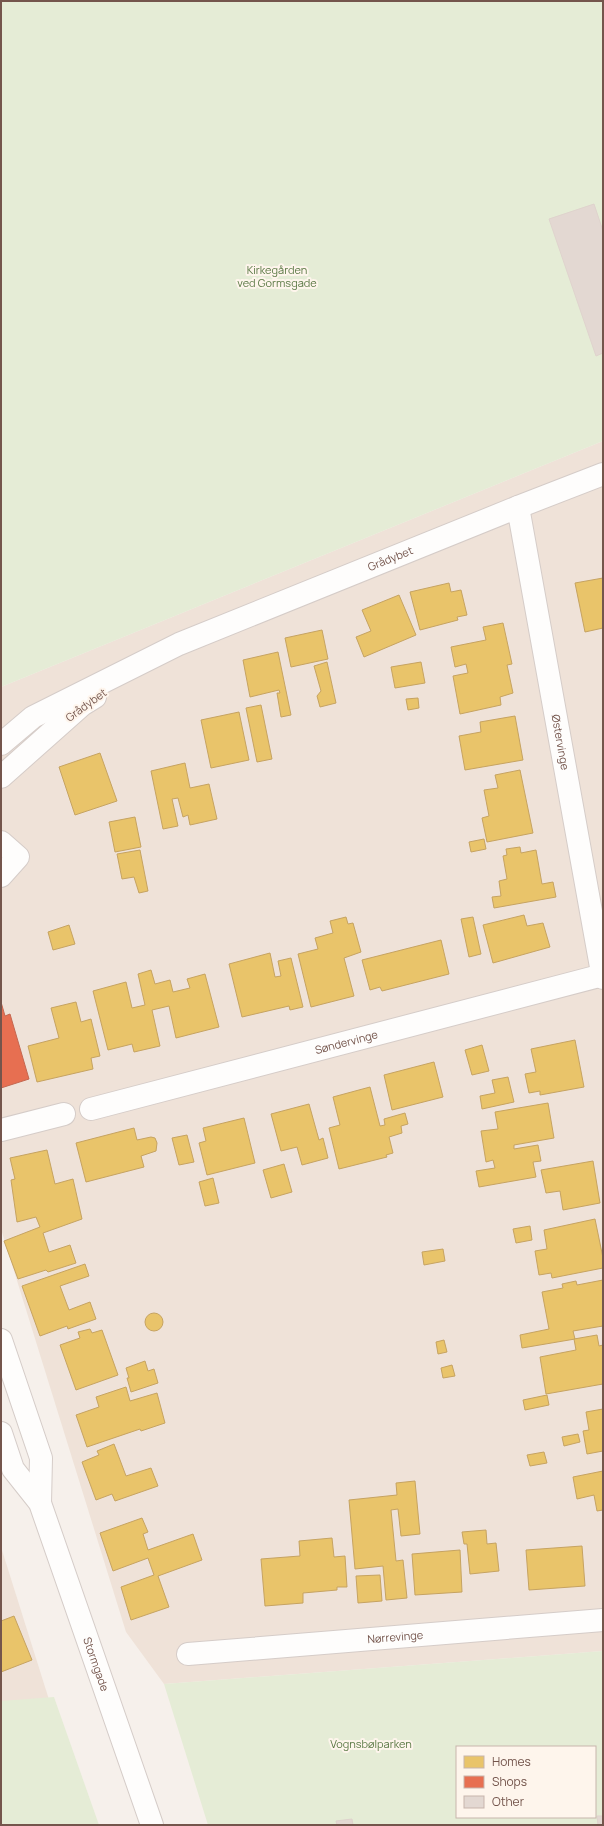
<svg xmlns="http://www.w3.org/2000/svg" width="604" height="1826" font-family="Manrope,sans-serif">
  <style>
    .residential { fill: #efe2d8 }
    .green { fill: #e5ecd6; fill-rule: evenodd }
    .homes { fill: #e9c46a; stroke: #c6a361 }
    .shops { fill: #e76f51; stroke: #c46750 }
    .building { fill: #e3d8d2; stroke: #dfd3cd }
    .lines { fill: none; stroke-linecap: round; stroke-linejoin: round }
    .minor-casing { stroke: #d5ccc8; stroke-width: 24 }
    .minor { stroke: #fefdfc; stroke-width: 22 }
    .labels { text-anchor: middle; stroke-width: 4; stroke-linejoin: round; paint-order: stroke }
    .park-label { font-size: 11px; fill: #5a7844; stroke: #fef5ec }
    .street-label { font-size: 11px; fill: #74554c; stroke: #fef5ec }
  </style>
  <rect width="100%" height="100%" fill="#f6f0eb"/>
  <g class="residential">
    <path d="M603,441V1651L164,1684L126,1632L1,1229V687Z"/>
    <path d="M1,1547L51,1706L1,1710Z"/>
  </g>
  <g class="green">
    <path d="M1,1H603V441L1,687Z"/>
    <path d="M603,1651V1825H208L164,1684ZM457,1747H595V1817H457Z"/>
    <path d="M54,1697L99,1825H1V1701Z"/>
  </g>
  <g class="homes">
    <path d="M603,578V628L585,632L575,583Z"/>
    <path d="M449,583L451,592L461,590L467,615L457,617L458,620L420,630L410,592Z"/>
    <path d="M399,595L416,635L364,657L356,637L371,631L362,610Z"/>
    <path d="M503,623L512,664L507,665L513,693L500,697L501,705L460,714L453,676L468,673L466,664L455,667L451,647L486,640L483,627Z"/>
    <path d="M322,630L328,659L291,667L285,638Z"/>
    <path d="M278,652L291,715L281,717L277,693H280L279,690L250,697L243,660Z"/>
    <path d="M327,662L336,703L320,707L317,696L321,691L314,666Z"/>
    <path d="M421,662L425,683L395,688L391,667Z"/>
    <path d="M418,698L419,708L408,710L406,699Z"/>
    <path d="M261,705L272,759L257,762L246,708Z"/>
    <path d="M239,712L249,760L211,768L201,720Z"/>
    <path d="M515,716L523,760L465,770L459,736L481,732L480,722Z"/>
    <path d="M100,753L117,801L75,815L59,767Z"/>
    <path d="M185,763L190,788L209,784L217,819L190,825L188,815L183,817L178,798L172,799L178,826L163,829L151,771Z"/>
    <path d="M520,770L533,833L487,842L482,818L489,816L484,790L498,788L495,775Z"/>
    <path d="M135,817L141,847L115,852L109,822Z"/>
    <path d="M484,839L486,849L471,852L469,842Z"/>
    <path d="M520,847L521,853L536,850L542,884L553,882L556,897L494,908L492,897L501,896L499,881L507,879L503,856L507,855L506,849Z"/>
    <path d="M140,850L148,891L139,893L134,877L122,879L117,854Z"/>
    <path d="M524,915L527,926L543,923L550,947L493,963L483,925Z"/>
    <path d="M346,917L348,924L353,923L361,952L344,958L354,996L311,1007L298,954L318,949L315,938L333,933L330,921Z"/>
    <path d="M473,917L481,954L469,957L461,919Z"/>
    <path d="M69,925L75,944L53,950L48,932Z"/>
    <path d="M441,940L449,974L382,991L380,987L370,990L362,960Z"/>
    <path d="M270,953L275,977L281,976L278,961L291,958L303,1007L290,1010L289,1006L242,1017L229,964Z"/>
    <path d="M151,970L155,984L170,980L173,992L190,988L187,979L205,974L219,1027L176,1038L169,1006L152,1010L160,1046L134,1052L132,1044L108,1050L93,991L126,982L132,1008L145,1005L138,974Z"/>
    <path d="M76,1002L81,1022L91,1019L100,1056L91,1058L93,1069L37,1082L28,1046L59,1038L51,1008Z"/>
    <path d="M575,1040L584,1087L540,1095V1091L529,1093L525,1074L536,1072L531,1049Z"/>
    <path d="M482,1045L489,1071L472,1075L465,1050Z"/>
    <path d="M434,1062L443,1097L392,1110L384,1075Z"/>
    <path d="M508,1077L514,1102L482,1109L480,1096L495,1093L492,1080Z"/>
    <path d="M370,1087L380,1126L385,1125L384,1119L405,1113L408,1124L401,1126L402,1133L389,1137L393,1153L386,1155L387,1157L339,1169L329,1128L340,1125L333,1097Z"/>
    <path d="M548,1103L554,1138L514,1145V1149L538,1145L541,1161L533,1162L536,1177L479,1187L476,1171L495,1168L493,1160L486,1162L481,1131L498,1129L495,1112Z"/>
    <path d="M309,1104L319,1140L323,1138L328,1158L302,1165L297,1147L281,1151L271,1114Z"/>
    <path d="M244,1118L255,1163L207,1175L199,1143L206,1141L203,1128Z"/>
    <path d="M134,1128L137,1140L151,1137L155,1138L157,1143L156,1151L141,1156L144,1167L86,1182L76,1143Z"/>
    <path d="M187,1135L194,1162L179,1165L172,1138Z"/>
    <path d="M47,1150L55,1184L73,1179L82,1219L43,1233L49,1252L70,1245L76,1263L48,1272L46,1270L18,1279L4,1241L40,1227L36,1217L17,1222L11,1180L15,1179L10,1158Z"/>
    <path d="M593,1161L600,1203L563,1210L560,1191L546,1193L541,1170Z"/>
    <path d="M284,1164L292,1192L271,1198L263,1170Z"/>
    <path d="M213,1178L219,1203L205,1206L199,1182Z"/>
    <path d="M595,1219L603,1258V1268L552,1278L551,1273L539,1275L535,1251L547,1249L544,1230Z"/>
    <path d="M530,1226L532,1240L516,1243L513,1229Z"/>
    <path d="M443,1249L445,1261L424,1265L422,1252Z"/>
    <path d="M85,1264L89,1276L60,1286L69,1310L90,1302L96,1319L68,1329L67,1326L40,1336L22,1286Z"/>
    <path d="M603,1280V1326L573,1331L575,1339L522,1348L520,1335L549,1329L542,1292L563,1288L562,1284L576,1281L577,1285Z"/>
    <circle cx="154" cy="1322" r="9"/>
    <path d="M90,1329L92,1333L102,1330L118,1375L76,1390L60,1345L80,1338L78,1332Z"/>
    <path d="M597,1335L599,1346L603,1345V1384L546,1394L540,1357L576,1350L574,1339Z"/>
    <path d="M444,1340L447,1352L438,1354L436,1342Z"/>
    <path d="M145,1361L148,1371L154,1369L158,1383L131,1392L127,1378H129L126,1368Z"/>
    <path d="M452,1365L455,1376L443,1378L441,1368Z"/>
    <path d="M126,1387L130,1401L157,1393L165,1423L141,1431L140,1429L87,1447L76,1415L99,1407L96,1397Z"/>
    <path d="M547,1395L549,1405L525,1410L523,1400Z"/>
    <path d="M603,1409V1451L587,1454L583,1431L589,1430L586,1412Z"/>
    <path d="M578,1434L580,1442L564,1446L562,1437Z"/>
    <path d="M114,1444L126,1476L151,1468L158,1486L115,1501L112,1494L96,1500L82,1462L99,1455L97,1451Z"/>
    <path d="M544,1452L547,1463L530,1466L527,1455Z"/>
    <path d="M603,1471V1510L597,1511L594,1495L577,1499L573,1477Z"/>
    <path d="M415,1481L420,1534L401,1536L398,1509L391,1510L396,1561L403,1560L407,1598L386,1600L383,1566L355,1569L349,1500L397,1495L396,1483Z"/>
    <path d="M142,1518L148,1532L143,1534L148,1550L193,1534L202,1560L158,1576L169,1607L131,1620L121,1587L154,1575L148,1558L113,1571L100,1533Z"/>
    <path d="M486,1530L487,1544L496,1543L499,1571L470,1574L467,1544H464L462,1532Z"/>
    <path d="M332,1538L334,1557L345,1556L347,1587H337V1590L303,1593V1603L265,1606L261,1559L300,1556L299,1541Z"/>
    <path d="M582,1546L585,1586L529,1590L526,1550Z"/>
    <path d="M460,1550L462,1592L415,1595L412,1554Z"/>
    <path d="M380,1575L382,1601L358,1603L356,1576Z"/>
    <path d="M14,1616L32,1660L1,1672V1621Z"/>
  </g>
  <path class="shops" d="M1,1002L5,1016L10,1014L29,1079L1,1088Z"/>
  <g class="building">
    <path d="M594,204L603,231V353L596,356L549,219Z"/>
    <path d="M597,1816H603V1825H598Z"/>
    <path d="M352,1819L353,1825H337L336,1821Z"/>
  </g>
  <g class="lines">
    <defs>
      <g id="minor">
        <path id="s1" d="M518,507L603,978"/>
        <path id="s2" d="M1,744L33,717L179,644L518,507L603,474"/>
        <path d="M1,777L82,705L95,697"/>
        <path d="M1,842L18,857L1,876"/>
        <path id="s3" d="M91,1109L603,975"/>
        <path d="M1,1130L64,1114"/>
        <path d="M1,1340L41,1458L40,1503"/>
        <path id="s4" d="M1,1433L13,1469L40,1503L152,1825"/>
        <path id="s5" d="M188,1654L603,1620"/>
      </g>
    </defs>
    <use href="#minor" class="minor-casing"/>
    <use href="#minor" class="minor"/>
  </g>
  <g class="labels">
    <g class="park-label">
      <text x="277" y="274">Kirkegården<tspan x="277" dy="13">ved Gormsgade</tspan></text>
      <text x="371" y="1748">Vognsbølparken</text>
    </g>
    <g class="street-label">
      <text dy="4" stroke="none"><textPath href="#s2" startOffset="433">Grådybet</textPath></text>
      <text transform="translate(86 705) rotate(-36)" y="4">Grådybet</text>
      <text dy="4" stroke="none"><textPath href="#s1" startOffset="239">Østervinge</textPath></text>
      <text dy="4" stroke="none"><textPath href="#s3" startOffset="264">Søndervinge</textPath></text>
      <text dy="4" stroke="none"><textPath href="#s5" startOffset="208">Nørrevinge</textPath></text>
      <text dy="4" stroke="none"><textPath href="#s4" startOffset="252">Stormgade</textPath></text>
    </g>
  </g>
  <rect width="604" height="1826" fill="none" stroke="#74554c" stroke-width="4"/>
  <rect x="456" y="1746" width="140" height="72" fill="#fef5ec" stroke="#c7b5ac"/>
  <rect x="464" y="1756" width="20" height="12" fill="#e9c46a" stroke="#c7b5ac"/>
  <text x="492" y="1766" font-size="12" fill="#74554c">Homes</text>
  <rect x="464" y="1776" width="20" height="12" fill="#e76f51" stroke="#c7b5ac"/>
  <text x="492" y="1786" font-size="12" fill="#74554c">Shops</text>
  <rect x="464" y="1796" width="20" height="12" fill="#e3d8d2" stroke="#c7b5ac"/>
  <text x="492" y="1806" font-size="12" fill="#74554c">Other</text>
</svg>
